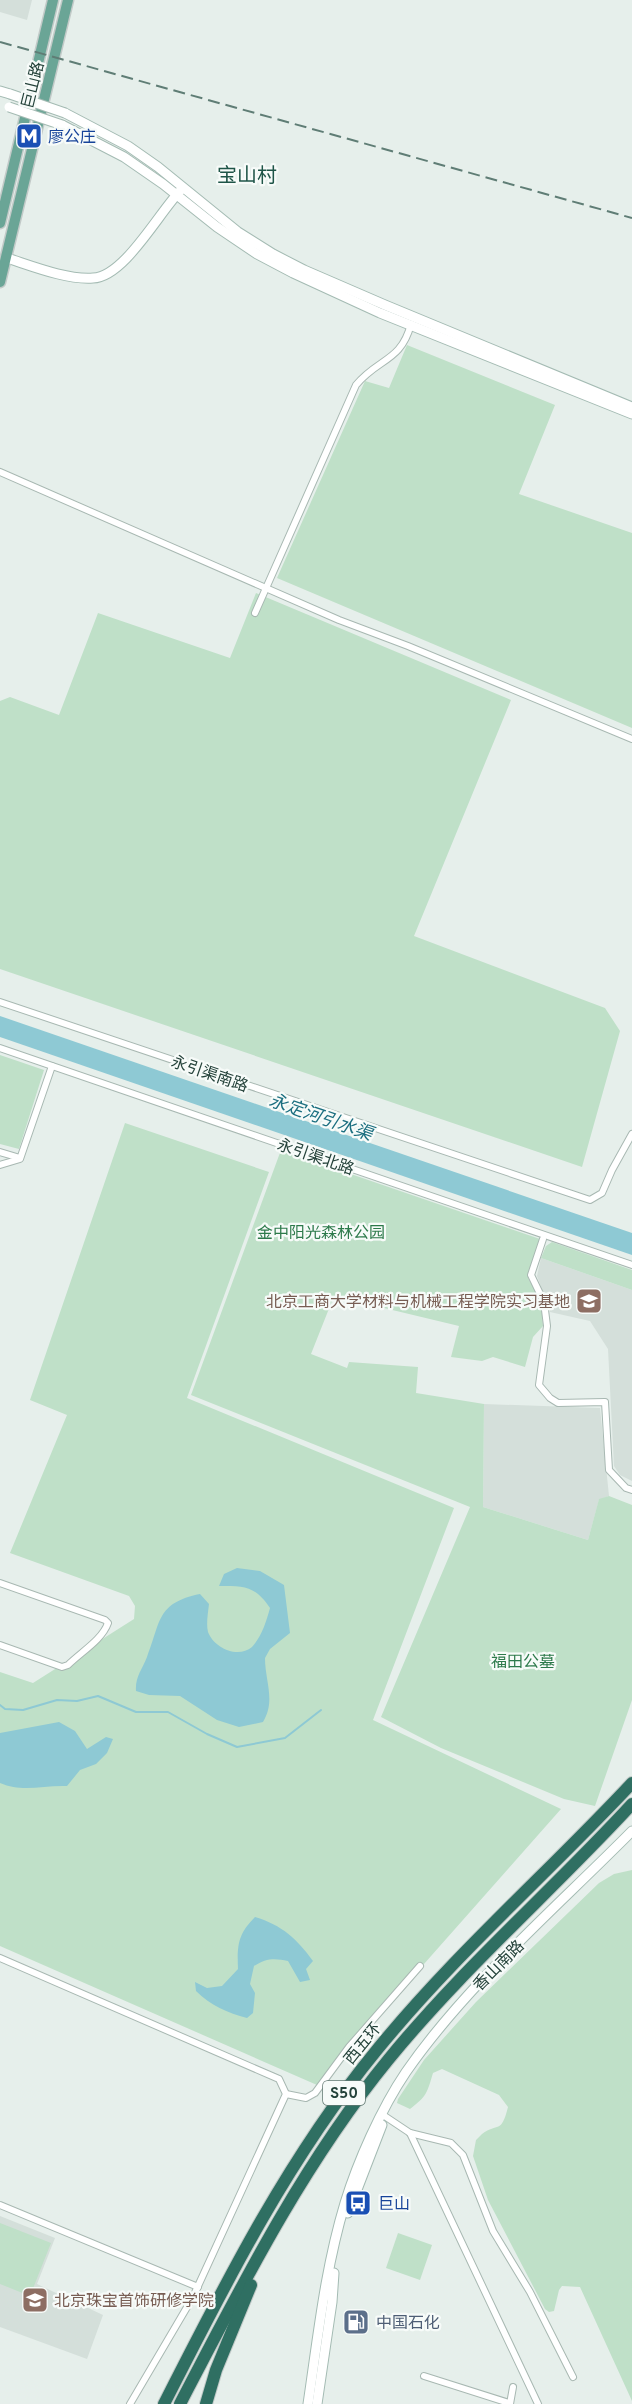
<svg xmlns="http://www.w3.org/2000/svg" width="632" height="2404" font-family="Overpass,'Noto Sans SC',sans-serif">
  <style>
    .built { fill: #d4dfda }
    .green { fill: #bfe0c8 }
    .water { fill: #8ec9d4 }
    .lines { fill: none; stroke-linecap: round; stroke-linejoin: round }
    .stream { stroke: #8ec9d4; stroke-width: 2 }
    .minor-casing { stroke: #a8b8b2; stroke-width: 8 }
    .secondary-casing { stroke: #a4bbb3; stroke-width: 11 }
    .primary-casing { stroke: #c2cac8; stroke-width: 13 }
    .motorway-casing { stroke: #c2cac8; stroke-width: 14 }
    .minor { stroke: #fff; stroke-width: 6 }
    .secondary { stroke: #fff; stroke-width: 9 }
    .primary { stroke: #6aa596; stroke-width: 10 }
    .motorway { stroke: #2f6f62; stroke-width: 12 }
    .rail { stroke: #5f7d75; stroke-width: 2; stroke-dasharray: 12 6; stroke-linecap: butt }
    .secondary-bridge-casing { stroke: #a4bbb3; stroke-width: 11; stroke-linecap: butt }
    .secondary-bridge { stroke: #fff; stroke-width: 9 }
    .labels { text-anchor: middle; stroke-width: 4.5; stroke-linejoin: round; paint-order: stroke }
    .shield { fill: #f7fbf9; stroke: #637a73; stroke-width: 1.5 }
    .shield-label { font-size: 15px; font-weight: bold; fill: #24423a }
    .street-label { font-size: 16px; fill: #24423a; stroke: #f7fbf9 }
    .transit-label { font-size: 16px; fill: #164399; stroke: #f7fbf9; text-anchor: start }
    .park-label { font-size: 16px; fill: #2d7a4b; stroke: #f7fbf9 }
    .education-label { font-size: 16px; fill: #785e54; stroke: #f7fbf9; text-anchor: end }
    .service-label { font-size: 16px; fill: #4e5e75; stroke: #f7fbf9; text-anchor: start }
    .water-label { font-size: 18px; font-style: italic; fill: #1c6f80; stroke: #f7fbf9 }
    .quarter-label { font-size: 20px; fill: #1f5548; stroke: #f7fbf9 }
  </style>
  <rect width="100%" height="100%" fill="#e6efeb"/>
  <g class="built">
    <path d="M0,0H32L27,20L0,12Z"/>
    <path d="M541,1258L632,1290V1481L620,1475L614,1466L608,1349L590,1321L550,1312L537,1276Z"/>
    <path d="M484,1404L600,1408L609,1496L599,1500L588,1540L483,1507Z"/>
    <path d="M0,2216L55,2238L37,2284L103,2315L87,2359L0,2327Z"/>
  </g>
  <g class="green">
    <path d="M407,345L555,405L519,494L632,533V728L277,578L365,381L389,388Z"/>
    <path d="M256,593L511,700L414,936L605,1008L620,1031L582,1167L0,969V701L10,697L59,715L98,613L230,658Z"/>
    <path d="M0,1055L44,1070L19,1149L0,1144Z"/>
    <path d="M125,1123L269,1172L187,1398L454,1508L373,1720L561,1809L317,2085L0,1946V1672L33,1683L134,1619L135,1606L129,1596L10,1553L67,1415L30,1400Z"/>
    <path d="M281,1150L540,1239L528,1278L541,1302L543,1326L533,1337L525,1367L493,1357L482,1361L451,1357L459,1326L334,1296L311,1354L347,1368L349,1362L418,1367L416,1393L484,1404L483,1507L588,1540L599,1499L609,1496L632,1505V1700L595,1806L564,1799L441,1748L381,1717L470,1507L191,1395Z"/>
    <path d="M552,1242L632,1270V1290L541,1258L546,1246Z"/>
    <path d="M632,1870V2401L580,2287L562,2286L559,2290L554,2311L549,2312L545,2309L488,2200L473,2156L476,2140L482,2134C498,2122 501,2135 508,2107L499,2095L442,2069L433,2073C427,2093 427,2096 410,2109L397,2103L398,2099L424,2060L476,2002L599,1883L614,1874Z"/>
    <path d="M0,2223L51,2243L30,2296L0,2284Z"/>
    <path d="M398,2233L432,2245L420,2280L386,2268Z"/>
  </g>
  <g class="water">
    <path d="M0,1016L632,1233V1255L0,1037Z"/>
    <path d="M237,1568L260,1571L284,1585L290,1633L270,1649L265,1658C265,1681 276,1701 263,1722L239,1727L217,1720L180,1696L149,1695L136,1691C135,1677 142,1670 147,1657C161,1622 156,1603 200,1594L209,1604C208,1613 206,1624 208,1632C214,1648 238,1659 252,1647C262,1636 266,1622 270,1608C255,1586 245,1586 219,1586L224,1574Z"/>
    <path d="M59,1722L75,1731L87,1749L106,1737L113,1739L107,1753L96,1764L80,1770L67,1786C43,1785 23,1793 0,1783V1733Z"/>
    <path d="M255,1917C282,1925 297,1939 313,1961L306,1969L310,1980L300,1982L288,1961C275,1958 266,1958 254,1966L250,1984L255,1993L253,2013L247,2018C228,2013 210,2005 196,1991L195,1982L207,1988L222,1986L238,1969C237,1945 238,1934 255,1917Z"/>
  </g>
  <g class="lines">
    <path class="stream" d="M0,1705L5,1709L23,1710L57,1700L77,1701L98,1696L136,1712H168L207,1734L237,1747L285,1738L321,1710"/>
    <defs>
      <g id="minor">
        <path d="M0,472L339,620L408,646L632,739"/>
        <path d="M255,613L356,385C378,358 401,362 411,324"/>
        <path d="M0,1002L590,1200L602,1193L612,1170L632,1134"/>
        <path d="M0,1048L632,1265"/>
        <path d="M0,1152L20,1158"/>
        <path d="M0,1165L20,1159L52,1066"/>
        <path d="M543,1239L531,1275L544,1302L547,1326L539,1385L550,1398L558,1403L605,1402L609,1470L626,1488L632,1490"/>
        <path d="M0,1583L105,1620L108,1623C102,1640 81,1652 68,1665L62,1667L0,1645"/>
        <path d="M0,1958L279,2079L286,2094L193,2297L130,2404"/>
        <path d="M286,2094L306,2098L315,2093L349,2047L420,1966"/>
        <path d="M383,2115L410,2133L538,2404"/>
        <path d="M410,2133L451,2143L463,2155L493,2231L530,2292L573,2377"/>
        <path d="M0,2205L198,2287"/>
        <path d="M424,2376L509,2403"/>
        <path d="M510,2404L513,2387"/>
      </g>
      <g id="secondary">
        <path d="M0,91L10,94"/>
        <path d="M65,113L128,146L158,167L238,232L273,254L304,270L385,305L632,407"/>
        <path d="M62,125L124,157L163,184L217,227L257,254L293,273L380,313L632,414"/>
        <path d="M7,258C32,266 67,280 93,278C124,277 158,214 180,191"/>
        <path d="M348,2213L382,2125"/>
        <path d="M308,2404C318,2337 325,2269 345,2203C358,2161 381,2109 406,2072C467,1984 557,1907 632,1831"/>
        <path d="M317,2404L332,2302L334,2273"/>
      </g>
      <g id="primary">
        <path d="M0,223L53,0"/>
        <path d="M0,282L68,0"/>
      </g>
      <g id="motorway">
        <path d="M164,2404C226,2282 289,2157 376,2051C454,1955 548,1873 632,1783"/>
        <path d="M180,2404C242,2285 303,2164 388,2060C463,1968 552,1891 632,1804"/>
        <path d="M206,2404L216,2370L251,2285"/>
      </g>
    </defs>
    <use href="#minor" class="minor-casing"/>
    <use href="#secondary" class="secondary-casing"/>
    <use href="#primary" class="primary-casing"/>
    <use href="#motorway" class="motorway-casing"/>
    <use href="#minor" class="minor"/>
    <use href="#secondary" class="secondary"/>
    <use href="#primary" class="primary"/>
    <use href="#motorway" class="motorway"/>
    <path class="rail" d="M0,42L632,218"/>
    <defs>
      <g id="secondary-bridge">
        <path d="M10,94L65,113"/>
        <path d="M9,107L62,125"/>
      </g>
    </defs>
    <use href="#secondary-bridge" class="secondary-bridge-casing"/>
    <use href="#secondary-bridge" class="secondary-bridge"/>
  </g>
  <defs>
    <symbol id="metro-square" viewBox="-11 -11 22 22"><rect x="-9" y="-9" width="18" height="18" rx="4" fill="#1a4fb4" stroke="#f7fbf9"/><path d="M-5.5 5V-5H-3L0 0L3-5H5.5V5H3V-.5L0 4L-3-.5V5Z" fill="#fff"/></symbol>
    <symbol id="university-square" viewBox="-11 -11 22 22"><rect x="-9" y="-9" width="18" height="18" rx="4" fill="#8d6e63" stroke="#f7fbf9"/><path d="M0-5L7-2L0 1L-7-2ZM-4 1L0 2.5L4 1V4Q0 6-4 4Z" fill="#fff"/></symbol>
    <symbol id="bus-square" viewBox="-11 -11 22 22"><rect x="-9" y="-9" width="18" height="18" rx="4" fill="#1a4fb4" stroke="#f7fbf9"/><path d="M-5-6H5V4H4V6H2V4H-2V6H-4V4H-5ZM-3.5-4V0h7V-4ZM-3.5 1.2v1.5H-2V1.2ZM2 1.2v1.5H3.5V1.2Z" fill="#fff"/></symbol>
    <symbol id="fuel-square" viewBox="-11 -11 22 22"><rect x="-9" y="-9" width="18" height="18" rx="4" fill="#5c6f8a" stroke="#f7fbf9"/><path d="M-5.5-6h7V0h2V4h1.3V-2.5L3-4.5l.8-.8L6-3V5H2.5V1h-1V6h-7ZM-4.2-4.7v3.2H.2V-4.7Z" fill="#fff"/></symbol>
  </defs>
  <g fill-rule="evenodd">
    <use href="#metro-square" x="14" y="121" width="30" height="30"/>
    <use href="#university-square" x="574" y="1286" width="30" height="30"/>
    <use href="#bus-square" x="343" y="2188" width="30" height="30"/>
    <use href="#university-square" x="20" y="2285" width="30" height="30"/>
    <use href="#fuel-square" x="341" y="2307" width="30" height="30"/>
  </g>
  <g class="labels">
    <rect class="shield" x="323" y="2081" width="42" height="24" rx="4.5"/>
    <g class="shield-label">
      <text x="344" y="2098">S50</text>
    </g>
    <g class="street-label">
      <text transform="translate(32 85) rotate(-76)" y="6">巨山路</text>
      <text transform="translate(210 1073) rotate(19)" y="6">永引渠南路</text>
      <text transform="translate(316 1156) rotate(19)" y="6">永引渠北路</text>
      <text transform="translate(498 1965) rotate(-45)" y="6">香山南路</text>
      <text transform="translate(362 2043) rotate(-51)" y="6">西五环</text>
    </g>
    <g class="transit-label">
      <text x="48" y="142">廖公庄</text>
      <text x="378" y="2209">巨山</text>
    </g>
    <g class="park-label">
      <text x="321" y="1238">金中阳光森林公园</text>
      <text x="523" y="1667">福田公墓</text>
    </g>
    <g class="education-label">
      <text x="570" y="1307">北京工商大学材料与机械工程学院实习基地</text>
      <text x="54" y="2306" text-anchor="start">北京珠宝首饰研修学院</text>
    </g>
    <g class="service-label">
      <text x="376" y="2328">中国石化</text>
    </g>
    <g class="water-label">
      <text transform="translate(321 1117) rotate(19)" y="6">永定河引水渠</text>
    </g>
    <g class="quarter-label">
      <text x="247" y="182">宝山村</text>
    </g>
  </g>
</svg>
